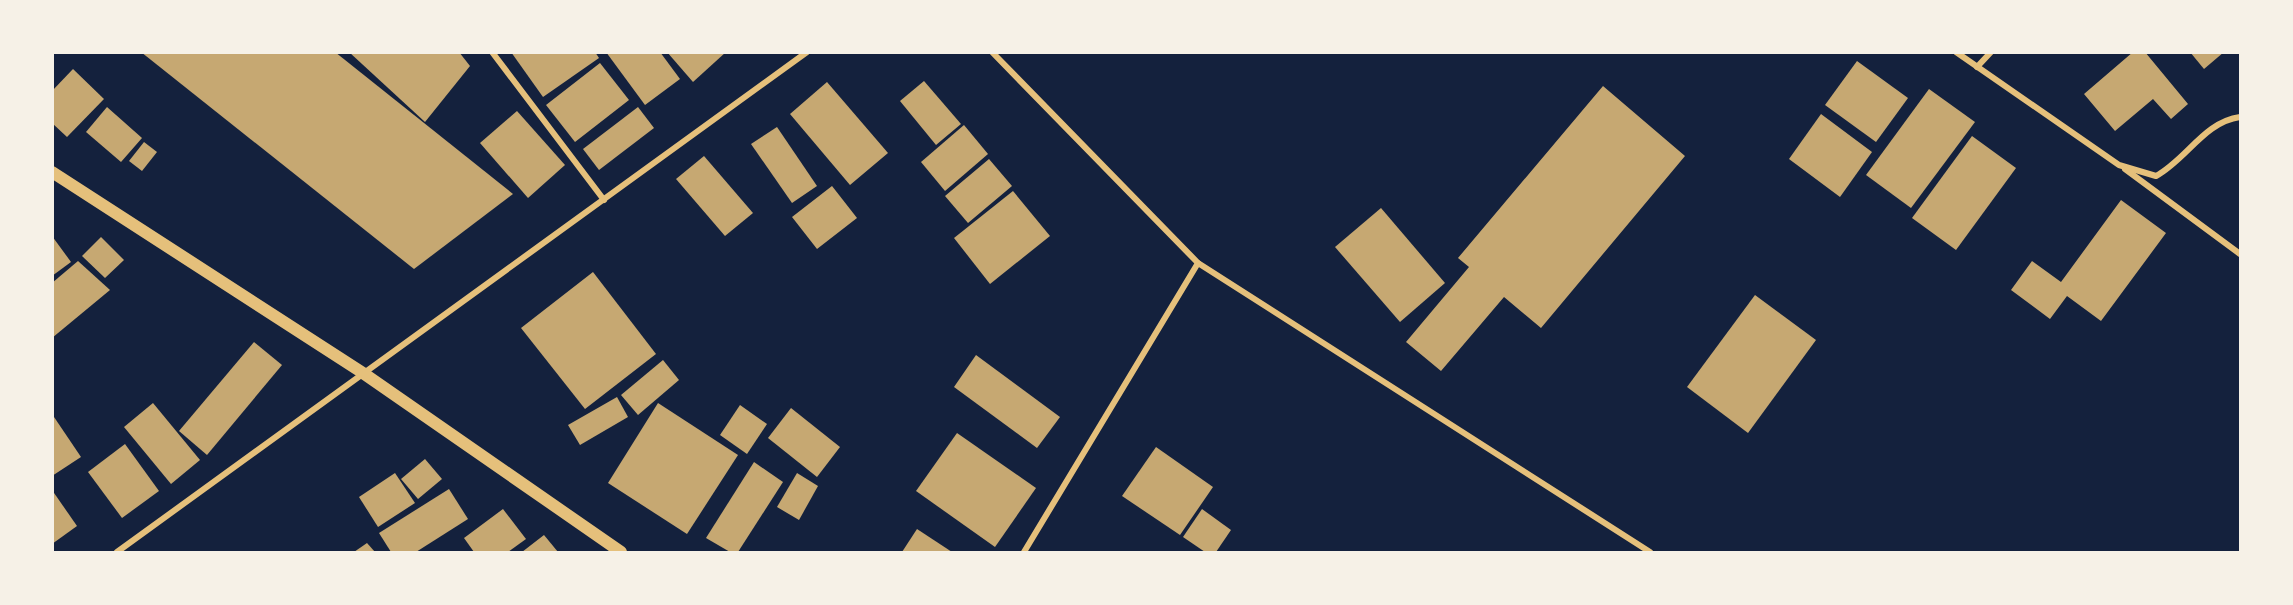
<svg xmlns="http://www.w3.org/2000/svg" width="2293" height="605" font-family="'Open Sans',sans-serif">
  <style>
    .building { fill: #c6a872 }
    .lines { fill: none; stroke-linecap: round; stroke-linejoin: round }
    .minor { stroke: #e5c07b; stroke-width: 6 }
    .secondary { stroke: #e5c07b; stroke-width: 12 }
  </style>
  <rect width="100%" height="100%" fill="#14213d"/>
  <g class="building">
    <path d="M141,52H335L513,194L414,269Z"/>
    <path d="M349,52H459L470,66L425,122Z"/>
    <path d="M511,52H595L599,58L543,97Z"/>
    <path d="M606,52H660L680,79L645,105Z"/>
    <path d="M667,52H726L693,82Z"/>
    <path d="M2133,52H2145L2188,104L2171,119L2153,99L2115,131L2084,94Z"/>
    <path d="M2190,52H2224L2204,69Z"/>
    <path d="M1857,61L1908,98L1876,142L1825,105Z"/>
    <path d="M600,63L629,100L575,142L546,105Z"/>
    <path d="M73,69L104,99L67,137L52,123V91Z"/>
    <path d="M924,81L961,124L936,145L900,101Z"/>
    <path d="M827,82L888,153L850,185L790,114Z"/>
    <path d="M1603,86L1685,156L1541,328L1504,297L1441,371L1406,342L1469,267L1458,258Z"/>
    <path d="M1929,89L1975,122L1911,208L1866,175Z"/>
    <path d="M107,107L142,138L121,162L86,132Z"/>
    <path d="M638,107L654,128L599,170L583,149Z"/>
    <path d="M517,111L565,165L528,198L480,143Z"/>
    <path d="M1821,114L1872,152L1840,197L1789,159Z"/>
    <path d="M964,125L988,154L945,191L921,162Z"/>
    <path d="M777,127L817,186L792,203L751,144Z"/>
    <path d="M1972,136L2016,168L1956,250L1912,218Z"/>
    <path d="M144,142L157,152L142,171L129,161Z"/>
    <path d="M704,156L753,213L725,236L676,179Z"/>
    <path d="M989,159L1012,186L968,223L945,196Z"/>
    <path d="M832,186L857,218L817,249L792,217Z"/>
    <path d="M1013,191L1050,236L990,284L954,238Z"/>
    <path d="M2121,200L2166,233L2101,321L2067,296L2050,319L2011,290L2032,261L2061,282Z"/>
    <path d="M1381,208L1445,283L1400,322L1335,247Z"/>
    <path d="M52,236L71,262L52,276Z"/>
    <path d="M101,237L124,260L105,278L82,256Z"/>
    <path d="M78,261L110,290L52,338V283Z"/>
    <path d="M593,272L656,354L585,409L521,328Z"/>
    <path d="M1755,295L1816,340L1748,433L1687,387Z"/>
    <path d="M254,342L282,365L207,455L179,431Z"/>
    <path d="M976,355L1060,417L1037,448L954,387Z"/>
    <path d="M663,360L679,380L638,415L621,395Z"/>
    <path d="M617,397L628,417L580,445L568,425Z"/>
    <path d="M153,403L200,460L171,484L124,427Z"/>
    <path d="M658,403L738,455L687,534L608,483Z"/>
    <path d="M740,405L767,424L747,454L720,435Z"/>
    <path d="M791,408L840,447L817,477L768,438Z"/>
    <path d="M52,414L81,457L52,476Z"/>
    <path d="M957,433L1036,488L995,547L916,491Z"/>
    <path d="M125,444L159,491L122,518L88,472Z"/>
    <path d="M1156,447L1213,487L1180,535L1122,496Z"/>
    <path d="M425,459L442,479L418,499L401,479Z"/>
    <path d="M754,462L783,482L738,552H730L706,538Z"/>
    <path d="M395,473L415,503L378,527L359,497Z"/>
    <path d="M797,473L818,486L799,520L777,507Z"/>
    <path d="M449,489L468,519L416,552H391L379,533Z"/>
    <path d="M52,490L77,526L52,544Z"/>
    <path d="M503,509L526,539L508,552H474L464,538Z"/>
    <path d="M1202,509L1231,530L1216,552H1205L1183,537Z"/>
    <path d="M917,529L952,552H902Z"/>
    <path d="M544,535L558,552H522Z"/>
    <path d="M367,543L375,552H354Z"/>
  </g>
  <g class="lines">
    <g class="minor">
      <path d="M492,52L604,200"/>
      <path d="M992,52L1198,263L1650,552"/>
      <path d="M1956,52L2119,165L2156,176C2187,159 2204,122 2240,117"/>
      <path d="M1977,67L1991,52"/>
      <path d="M2125,169L2240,254"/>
      <path d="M117,552L807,52"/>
      <path d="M1024,552L1198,263"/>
    </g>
    <path class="secondary" d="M52,172L363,373L621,552"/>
  </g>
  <rect width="2293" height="605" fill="none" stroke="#f6f1e7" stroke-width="108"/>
</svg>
